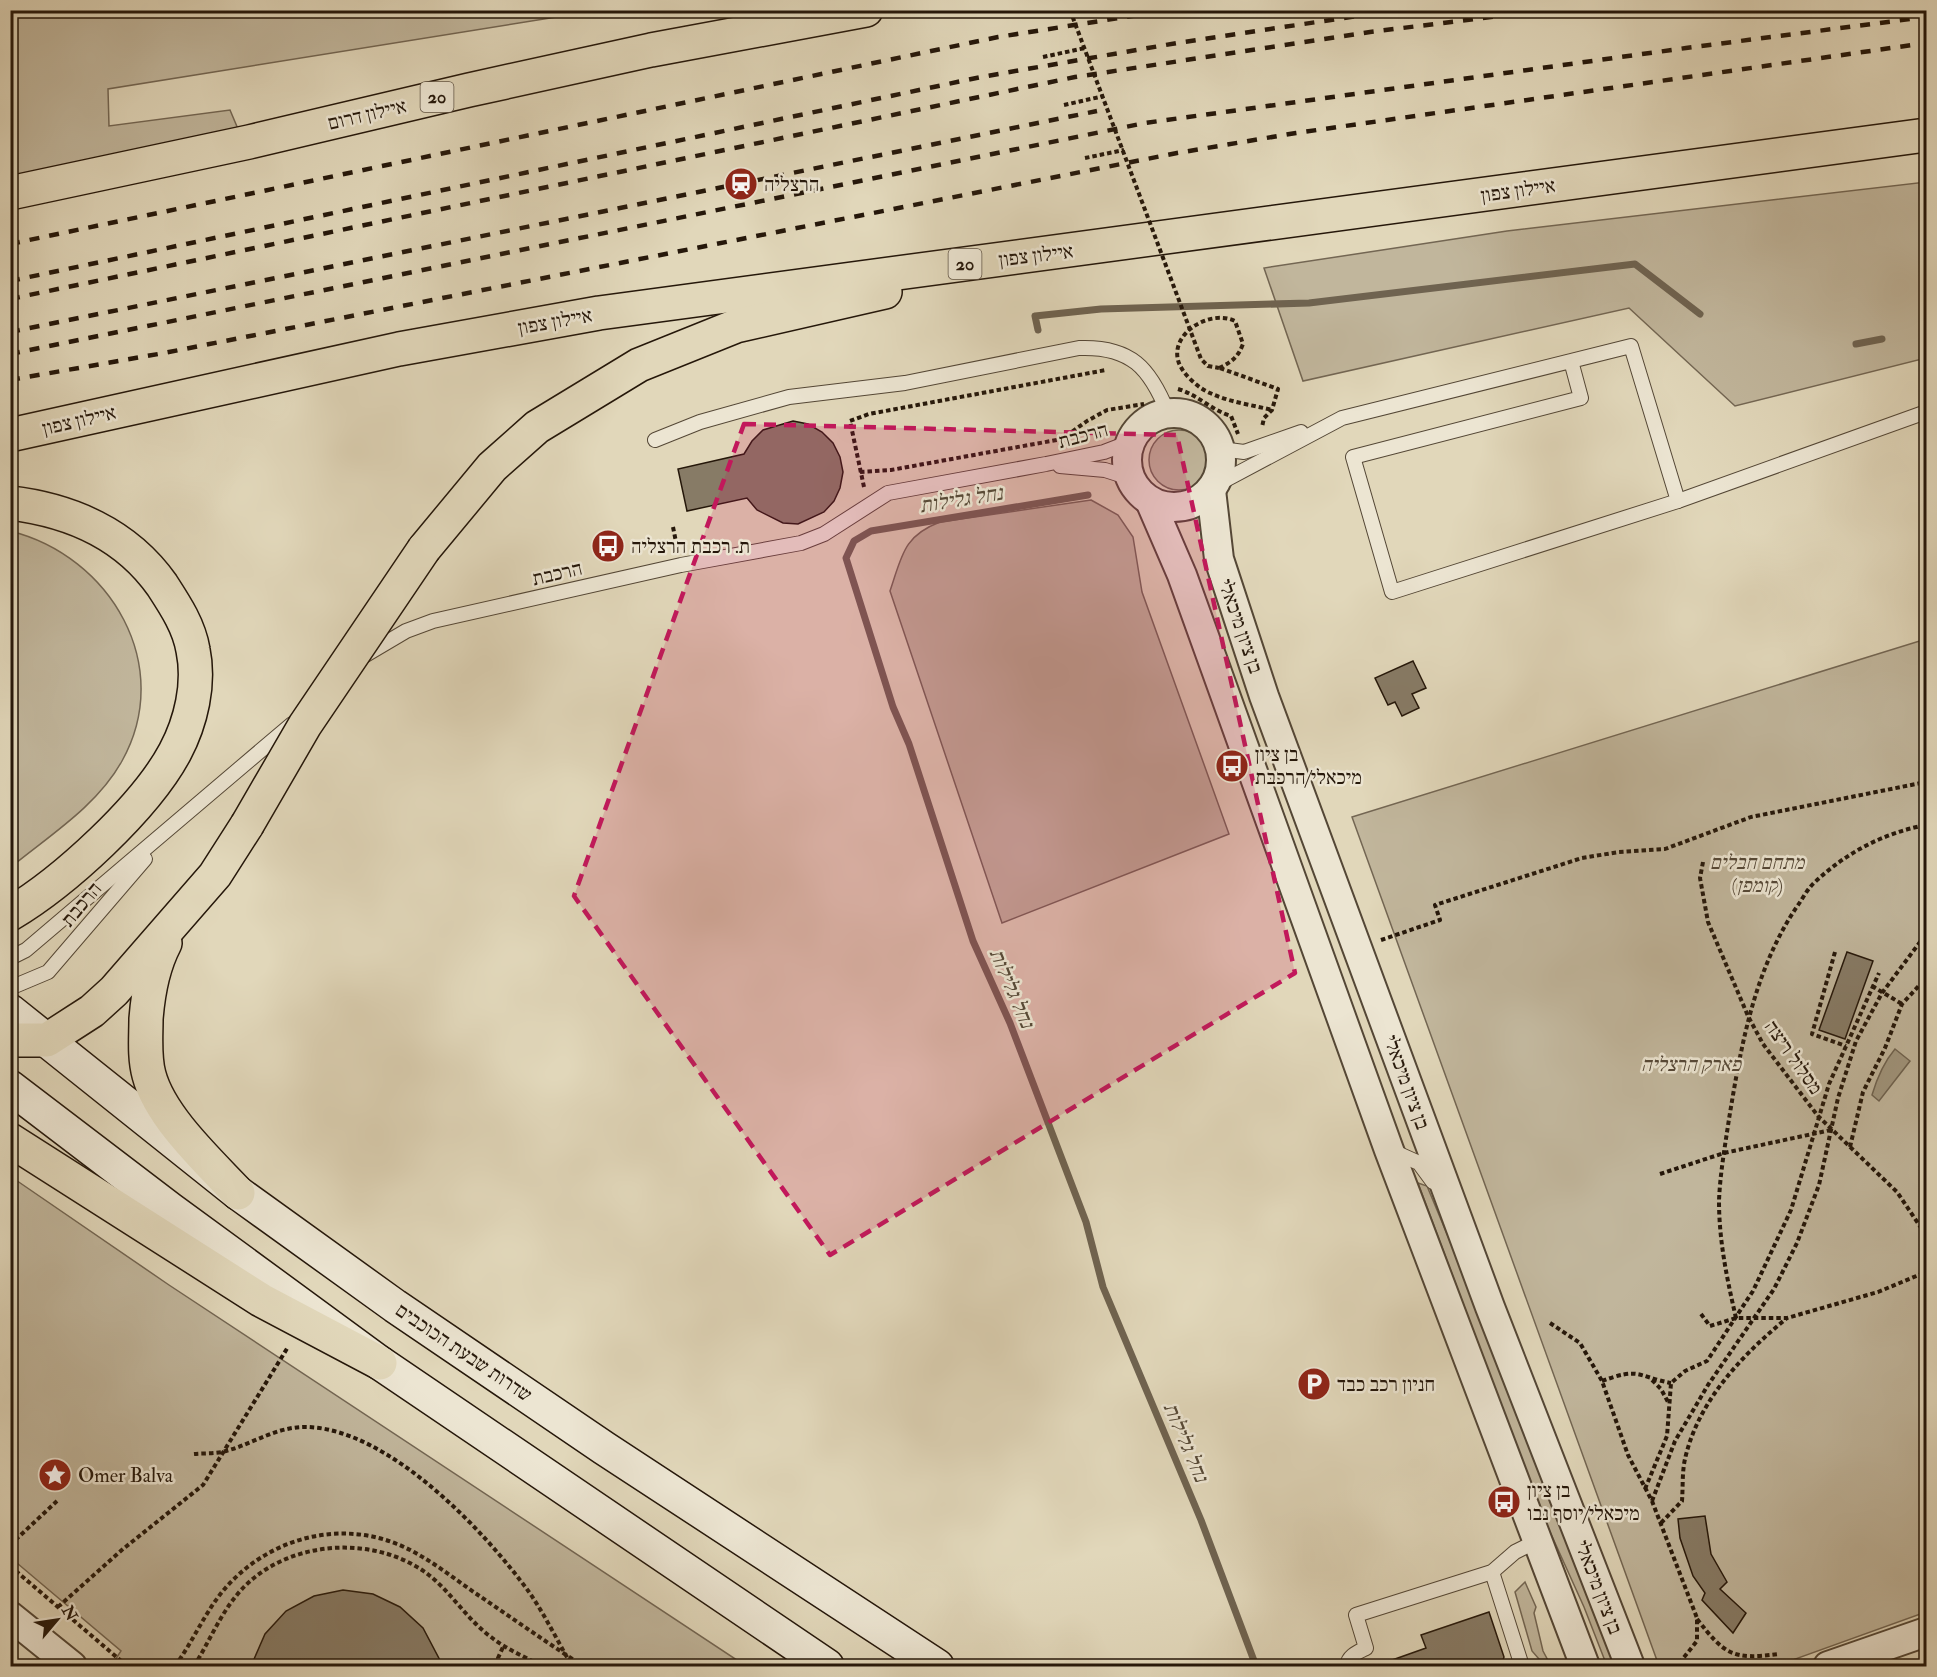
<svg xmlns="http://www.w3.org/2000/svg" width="1937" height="1677" font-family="'IM FELL Double Pica','Frank Ruhl Libre',serif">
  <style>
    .green { fill: #c1b69c; stroke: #736653; stroke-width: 1.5 }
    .water { fill: #a1967e; stroke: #6f6350; stroke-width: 1.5 }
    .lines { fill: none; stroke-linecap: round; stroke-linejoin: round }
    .stream { stroke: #6f6350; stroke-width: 7 }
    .building { fill: #877b66; stroke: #25170a; stroke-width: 1.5 }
    .service-casing { stroke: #544736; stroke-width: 16 }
    .minor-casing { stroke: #544736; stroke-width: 32 }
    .secondary-casing { stroke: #25170a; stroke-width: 36 }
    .motorway-casing { stroke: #25170a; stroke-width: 36 }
    .path { stroke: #25170a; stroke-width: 4; stroke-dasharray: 4.5 3; stroke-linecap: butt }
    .service { stroke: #ece5d2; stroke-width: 14 }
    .minor { stroke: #ece5d2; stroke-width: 28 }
    .secondary { stroke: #ece5d2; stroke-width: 33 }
    .motorway { stroke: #e1d7ba; stroke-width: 33 }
    .rail { stroke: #25170a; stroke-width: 4.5; stroke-dasharray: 10 10; stroke-linecap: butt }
    .motorway-bridge-casing { stroke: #25170a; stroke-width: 36; stroke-linecap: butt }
    .path-bridge { stroke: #25170a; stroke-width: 4; stroke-dasharray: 4.5 3; stroke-linecap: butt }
    .motorway-bridge { stroke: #e1d7ba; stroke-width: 33 }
    .marked { fill: #c2185b; fill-opacity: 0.2; stroke: #c2185b; stroke-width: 4.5; stroke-dasharray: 12 8; stroke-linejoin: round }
    .labels { text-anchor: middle; stroke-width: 5; stroke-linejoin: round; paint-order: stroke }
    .shield { fill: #ece5d2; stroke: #615546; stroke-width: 1.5 }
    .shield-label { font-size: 18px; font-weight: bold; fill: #25170a }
    .street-label { font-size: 20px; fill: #25170a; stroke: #ece5d2 }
    .poi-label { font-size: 20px; fill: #25170a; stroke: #ece5d2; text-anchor: start }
    .park-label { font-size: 20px; font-style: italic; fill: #544736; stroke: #ece5d2 }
    .water-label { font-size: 21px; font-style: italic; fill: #574a38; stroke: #ece5d2 }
  </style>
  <rect width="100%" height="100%" fill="#e1d7ba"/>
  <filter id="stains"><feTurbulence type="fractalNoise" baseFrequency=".00333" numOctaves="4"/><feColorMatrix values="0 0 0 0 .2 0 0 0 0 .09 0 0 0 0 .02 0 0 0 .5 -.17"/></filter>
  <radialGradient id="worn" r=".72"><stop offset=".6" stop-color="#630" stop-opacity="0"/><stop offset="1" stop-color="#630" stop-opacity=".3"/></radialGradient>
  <g class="green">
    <path d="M11,11H594L108,89L109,126L230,110L238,129L11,177Z"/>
    <path d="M1926,182V358L1735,406L1629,308L1303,381L1264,268L1507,231Z"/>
    <circle cx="1179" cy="460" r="30"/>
    <path d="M1091,500L1118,515L1133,537L1142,592L1229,834L1002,923L890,591C902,556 903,536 940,522Z"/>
    <path d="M10,531C111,556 175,666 122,761C97,806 50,835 11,867Z"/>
    <path d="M1926,639V1612L1776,1666H1659L1352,817Z"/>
    <path d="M10,1176L169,1285L746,1666H111L121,1651L11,1558Z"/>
    <path d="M1418,1183L1427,1186L1477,1306L1615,1666H1607L1584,1607L1541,1512Z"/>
    <path d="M1525,1582L1536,1607L1534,1613L1543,1651L1551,1666H1545L1532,1651L1515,1592Z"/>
  </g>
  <path class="water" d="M1895,1049L1910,1061L1879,1101L1872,1095C1877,1078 1884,1062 1895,1049Z"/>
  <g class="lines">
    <g class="stream">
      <path d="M1038,330L1035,316L1101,309L1309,303L1635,264L1700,314"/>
      <path d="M1856,344L1882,339"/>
      <path d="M1088,495L871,531L854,541L846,558L893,707L909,744L973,941L1010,1023L1086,1222L1103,1287L1201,1520L1256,1666"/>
    </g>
  </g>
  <g class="building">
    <path d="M793,421L808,424L822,432L833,443L840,457L843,472L840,488L834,501L824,512L798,524L783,523L757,510L747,498L687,511L678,469L744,454L752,441L763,430Z"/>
    <path d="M1413,661L1426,688L1412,694L1419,708L1402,716L1395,702L1388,705L1375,678Z"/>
    <path d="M1847,952L1873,961L1845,1039L1819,1030Z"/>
    <path d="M1705,1516L1711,1554L1727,1582L1720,1589L1746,1613L1733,1633L1702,1600L1705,1593L1693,1576L1680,1538L1678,1519Z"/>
    <path d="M343,1590L373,1594L400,1607L423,1628L443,1666H251L265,1634L286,1611L314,1596Z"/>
    <path d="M1489,1612L1504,1657L1501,1666H1382L1381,1664L1426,1648L1421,1635Z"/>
  </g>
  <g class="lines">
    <defs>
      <g id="service">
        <path d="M655,440L700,422L789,397L905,383L1079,348C1131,346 1150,368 1168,413"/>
        <path d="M1221,449L1244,452L1301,432"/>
        <path d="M1060,466L1105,470L1130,478"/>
        <path d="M1214,486L1342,418L1631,346L1678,501L1392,592L1353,457L1581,398L1571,361"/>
        <path d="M1678,501L1926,412"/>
        <path d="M362,657L406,631L433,621L681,565L801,543L824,534L888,493L1046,464L1104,452L1130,442"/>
        <path d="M10,958L26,950L292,724"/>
        <path d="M10,988L48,972L145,859"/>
        <path d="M1390,1150L1419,1163L1433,1182"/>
        <path d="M1492,1572L1522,1666"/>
        <path d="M1347,1666C1348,1656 1358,1652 1366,1648L1356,1615L1492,1572L1515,1552L1537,1541"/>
      </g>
      <g id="minor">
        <circle cx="1174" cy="460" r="47"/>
        <path d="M1211,490L1219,559L1264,696L1490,1307L1630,1666"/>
        <path d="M1150,501L1182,575L1389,1150L1585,1666"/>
        <path d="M10,1616L72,1666"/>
        <path d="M1828,1666L1926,1632"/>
      </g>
      <g id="secondary">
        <path d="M10,1011L238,1193L395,1306L604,1448L937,1666"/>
        <path d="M10,1087L170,1209L380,1363L827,1666"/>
      </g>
      <g id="motorway">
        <path d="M10,193L249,142L469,90L651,50L866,10"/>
        <path d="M10,435L399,349L599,313L1926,135"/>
        <path d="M10,503C70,510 126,534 162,585C175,605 189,626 193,650C200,684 191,722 175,752C145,808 64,882 10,914"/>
        <path d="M424,549L492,467L537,427L639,365L736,326L885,292"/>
        <path d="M165,943C153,966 148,993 146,1019C146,1037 144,1057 149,1075C160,1117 208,1161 238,1193"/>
        <path d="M10,1040H47L92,1011L114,991L215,875L247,825"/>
        <path d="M10,1140L261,1300L380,1363"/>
      </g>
    </defs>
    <use href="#service" class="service-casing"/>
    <use href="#minor" class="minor-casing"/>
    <use href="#secondary" class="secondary-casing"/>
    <use href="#motorway" class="motorway-casing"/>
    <g class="path">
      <path d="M1043,57L1085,48"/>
      <path d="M1064,105L1104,96"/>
      <path d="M1085,158L1124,150"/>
      <path d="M1219,368C1232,362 1238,357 1243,344L1235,321C1210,309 1171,333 1178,360C1181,373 1198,388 1210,393C1229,402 1252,405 1272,410"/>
      <path d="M1220,368L1278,389L1272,410L1264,418L1262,427"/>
      <path d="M1178,389C1198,395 1211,410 1231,416L1238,434"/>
      <path d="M860,472L891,470L1062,439L1087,421L1107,410L1144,404"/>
      <path d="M864,487L850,421L869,414L1106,370"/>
      <path d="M673,527L676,542"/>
      <path d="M1703,862L1700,878L1708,922L1748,1016L1763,1044L1818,1116L1897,1192L1926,1235"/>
      <path d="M1381,940L1440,920L1435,905L1582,858L1619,852L1665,849L1751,817L1926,782"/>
      <path d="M1835,952L1812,1034L1846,1046"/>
      <path d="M1872,986L1902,1004"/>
      <path d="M1850,1147L1863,1092L1885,1048L1902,1004L1926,978"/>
      <path d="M1660,1174L1724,1153L1831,1130"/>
      <path d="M1701,1314L1710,1326L1736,1318H1787L1878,1292L1926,1272"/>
      <path d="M1736,1318C1727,1279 1719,1241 1719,1201C1720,1174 1725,1146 1729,1119C1741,1046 1754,971 1796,908C1802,900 1807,889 1815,882C1847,852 1884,833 1926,825"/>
      <path d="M1550,1323L1580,1343L1602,1381L1628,1455L1652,1501L1697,1618V1641L1677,1666"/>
      <path d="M1652,1380L1661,1389L1668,1402"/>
      <path d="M1602,1381C1640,1367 1636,1376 1671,1383"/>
      <path d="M194,1454C204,1453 216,1454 226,1451C255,1443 277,1426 308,1427C389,1430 484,1530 529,1592C545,1615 558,1642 572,1666"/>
      <path d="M1645,1489L1667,1436L1671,1383L1685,1371L1707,1361L1753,1291L1791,1210L1829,1084L1879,973"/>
      <path d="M1652,1501L1675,1441L1708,1385L1774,1289L1797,1243L1819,1185L1838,1098L1856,1041L1882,993L1926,934"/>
      <path d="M1661,1523L1682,1501C1683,1488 1682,1472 1685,1459C1698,1401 1742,1355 1787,1318"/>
      <path d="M10,1545L57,1501"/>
      <path d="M10,1566L127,1666"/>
      <path d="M58,1607L123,1549L203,1485L288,1347"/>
      <path d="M1697,1619C1725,1655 1733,1660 1778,1654"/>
      <path d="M175,1666C195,1639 208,1604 233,1580C276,1537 340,1521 397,1544C427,1556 454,1579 481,1597C515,1620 549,1644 583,1666"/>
      <path d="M194,1666C208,1644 219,1617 236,1596C279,1542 366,1533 422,1570C449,1588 465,1618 491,1637C506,1649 525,1657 542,1666"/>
      <path d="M499,1666L498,1658L504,1645"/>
    </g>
    <use href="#service" class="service"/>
    <use href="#minor" class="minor"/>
    <use href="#secondary" class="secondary"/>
    <use href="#motorway" class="motorway"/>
    <g class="rail">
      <path d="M10,244L998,37L1170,10"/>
      <path d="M10,281L981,77L1177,43L1397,10"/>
      <path d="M10,299L1075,77L1370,32L1548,10"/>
      <path d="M10,332L1097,111"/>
      <path d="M10,354L1145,123L1686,48L1926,17"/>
      <path d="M10,380L164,353L1177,153L1296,133L1926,43"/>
    </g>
    <defs>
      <path id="motorway-bridge" d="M247,825L305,725L424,549"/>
    </defs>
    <use href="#motorway-bridge" class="motorway-bridge-casing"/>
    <path class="path-bridge" d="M1070,10L1201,359L1208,366L1219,368"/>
    <use href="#motorway-bridge" class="motorway-bridge"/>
  </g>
  <path class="marked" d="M744,424L1177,435L1295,973L830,1255L574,896Z"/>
  <defs>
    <symbol id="station-disc" viewBox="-11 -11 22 22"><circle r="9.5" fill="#8f2418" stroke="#ece5d2"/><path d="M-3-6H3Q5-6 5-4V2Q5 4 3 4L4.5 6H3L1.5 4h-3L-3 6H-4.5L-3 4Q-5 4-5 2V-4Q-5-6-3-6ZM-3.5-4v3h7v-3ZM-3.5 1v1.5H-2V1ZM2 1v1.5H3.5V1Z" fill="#fff"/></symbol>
    <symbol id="bus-disc" viewBox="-11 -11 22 22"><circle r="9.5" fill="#8f2418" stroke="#ece5d2"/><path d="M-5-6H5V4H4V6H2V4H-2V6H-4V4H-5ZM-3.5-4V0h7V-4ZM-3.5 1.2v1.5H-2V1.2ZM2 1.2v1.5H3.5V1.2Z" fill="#fff"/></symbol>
    <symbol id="parking-disc" viewBox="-11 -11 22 22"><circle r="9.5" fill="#8f2418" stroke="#ece5d2"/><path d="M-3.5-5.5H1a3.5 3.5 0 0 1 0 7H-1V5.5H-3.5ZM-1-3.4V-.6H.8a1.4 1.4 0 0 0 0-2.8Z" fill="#fff"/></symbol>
    <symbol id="sight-disc" viewBox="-11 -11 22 22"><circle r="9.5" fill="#8f2418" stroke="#ece5d2"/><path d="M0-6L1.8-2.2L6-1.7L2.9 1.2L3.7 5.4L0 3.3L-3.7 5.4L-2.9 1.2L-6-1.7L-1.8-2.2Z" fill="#fff"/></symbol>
  </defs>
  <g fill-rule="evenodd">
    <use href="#station-disc" x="722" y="165" width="38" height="38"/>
    <use href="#bus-disc" x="589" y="527" width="38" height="38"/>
    <use href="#bus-disc" x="1213" y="747" width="38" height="38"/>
    <use href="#parking-disc" x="1295" y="1365" width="38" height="38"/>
    <use href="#sight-disc" x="36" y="1456" width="38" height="38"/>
    <use href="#bus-disc" x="1485" y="1483" width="38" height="38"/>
  </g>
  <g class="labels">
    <g class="shield">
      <rect x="420.5" y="82" width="33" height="30" rx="4.5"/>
      <rect x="948.5" y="249" width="33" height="30" rx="4.5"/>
    </g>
    <g class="shield-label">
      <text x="437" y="103">20</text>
      <text x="965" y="270">20</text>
    </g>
    <g class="street-label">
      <text transform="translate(367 114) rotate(-13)" y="7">איילון דרום</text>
      <text transform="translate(1518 190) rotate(-8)" y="7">איילון צפון</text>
      <text transform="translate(1036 255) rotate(-7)" y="7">איילון צפון</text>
      <text transform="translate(555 321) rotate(-10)" y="7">איילון צפון</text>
      <text transform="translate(79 420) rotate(-13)" y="7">איילון צפון</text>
      <text transform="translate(1083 435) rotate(-15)" y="7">הרכבת</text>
      <text transform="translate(557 573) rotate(-13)" y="7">הרכבת</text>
      <text transform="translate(1241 626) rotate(71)" y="7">בן ציון מיכאלי</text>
      <text transform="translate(81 904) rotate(-50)" y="7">הרכבת</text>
      <text transform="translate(1794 1057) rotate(55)" y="7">מסלול ריצה</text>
      <text transform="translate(1407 1082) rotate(70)" y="7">בן ציון מיכאלי</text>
      <text transform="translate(464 1352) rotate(34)" y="7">שדרות שבעת הכוכבים</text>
      <text transform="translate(1599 1587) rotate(69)" y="7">בן ציון מיכאלי</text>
    </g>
    <g class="poi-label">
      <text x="764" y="191">הרצליה</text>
      <text x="631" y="553">ת. רכבת הרצליה</text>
      <text x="1255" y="761">בן ציון<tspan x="1255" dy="23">מיכאלי/הרכבת</tspan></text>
      <text x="1337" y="1391">חניון רכב כבד</text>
      <text x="78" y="1482">Omer Balva</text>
      <text x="1527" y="1497">בן ציון<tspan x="1527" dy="23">מיכאלי/יוסף נבו</tspan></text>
    </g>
    <g class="park-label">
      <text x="1757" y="869">מתחם חבלים<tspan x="1757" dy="23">(קומפן)</tspan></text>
      <text x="1691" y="1071">פארק הרצליה</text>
    </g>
    <g class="water-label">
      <text transform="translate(961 499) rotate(-9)" y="7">נחל גלילות</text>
      <text transform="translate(1012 988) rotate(67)" y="7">נחל גלילות</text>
      <text transform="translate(1186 1442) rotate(67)" y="7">נחל גלילות</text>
    </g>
  </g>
  <rect width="1937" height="1677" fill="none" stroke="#e1d7ba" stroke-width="36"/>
  <rect x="12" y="12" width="1913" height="1653" fill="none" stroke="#25170a" stroke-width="3"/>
  <rect x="18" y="18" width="1901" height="1641" fill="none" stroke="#25170a" stroke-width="1.5"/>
  <g transform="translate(57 1620) rotate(61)" stroke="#ece5d2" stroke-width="4.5" paint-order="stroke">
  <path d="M0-4.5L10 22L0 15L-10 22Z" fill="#25170a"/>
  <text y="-9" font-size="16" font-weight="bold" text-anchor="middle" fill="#25170a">N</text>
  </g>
  <rect width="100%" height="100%" filter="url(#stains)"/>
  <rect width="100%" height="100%" fill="url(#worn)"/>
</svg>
